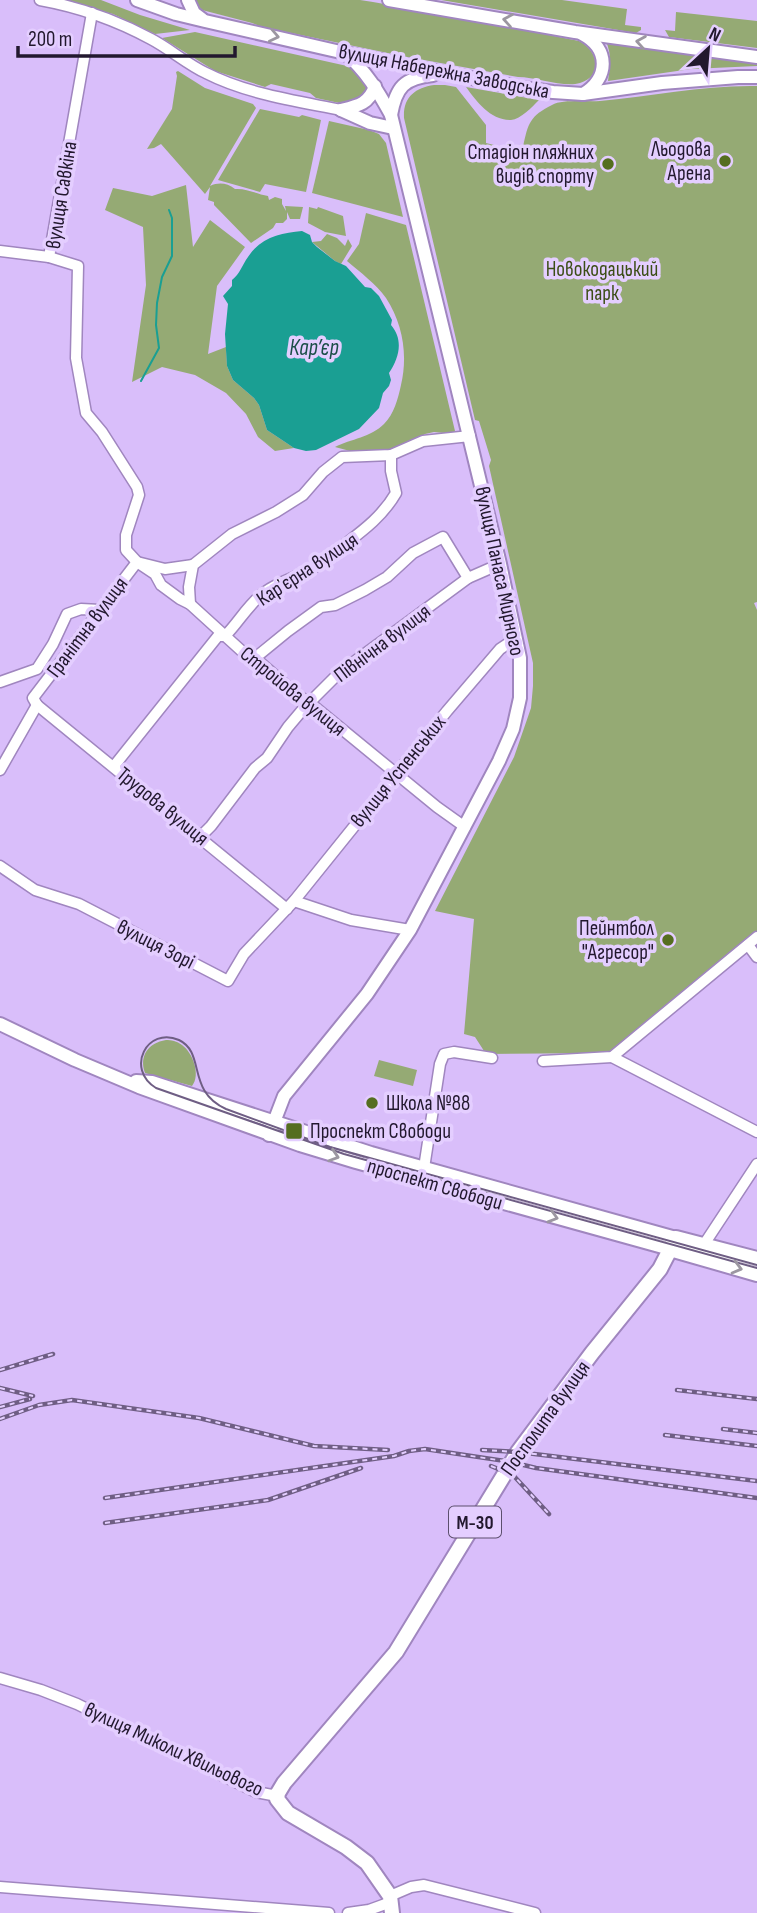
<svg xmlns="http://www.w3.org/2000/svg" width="757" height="1913" font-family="'Sofia Sans Condensed',sans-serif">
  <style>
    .green { fill: #95aa74 }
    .water { fill: #1a9f93 }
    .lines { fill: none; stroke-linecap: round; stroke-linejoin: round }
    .stream { stroke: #1a9f93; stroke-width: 2 }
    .minor-casing { stroke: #a086bf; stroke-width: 13 }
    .major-casing { stroke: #a086bf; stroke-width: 16 }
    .highway-casing { stroke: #a086bf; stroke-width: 18 }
    .minor { stroke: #fff; stroke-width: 10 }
    .major { stroke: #fff; stroke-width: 12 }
    .highway { stroke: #fff; stroke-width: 14 }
    .tram { stroke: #6f5e84; stroke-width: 2 }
    .rail-casing { stroke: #6f5e84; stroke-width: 4.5 }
    .rail { stroke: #e4ceff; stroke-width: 2; stroke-dasharray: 5; stroke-linecap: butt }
    .oneway { stroke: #9c97a1 }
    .poi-dot { fill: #556e20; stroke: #e4ceff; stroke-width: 2.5 }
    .labels { text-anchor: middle; stroke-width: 7; stroke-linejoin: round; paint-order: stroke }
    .shield { fill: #e4ceff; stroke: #5c4f6d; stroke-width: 2 }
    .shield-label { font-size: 19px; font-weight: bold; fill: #22182e }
    .street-label { font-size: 21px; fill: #22182e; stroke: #e4ceff }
    .poi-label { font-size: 21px; fill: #22182e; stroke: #e4ceff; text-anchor: end }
    .park-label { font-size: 21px; fill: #3c4e17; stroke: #e4ceff }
    .water-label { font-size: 23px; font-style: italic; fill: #1b4e48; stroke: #e4ceff }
  </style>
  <rect width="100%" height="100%" fill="#d9befa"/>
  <g class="green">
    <path d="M59,0H101L140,15L190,30L155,34L113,14Z"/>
    <path d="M193,0H360L373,2L485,22L579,41C598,50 604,76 580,83C564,88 537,77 518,77L407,57L262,27L252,23L202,10L196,6Z"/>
    <path d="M441,0H562L627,9L625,25L641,27V30L636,33Z"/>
    <path d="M676,12L757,21V48L669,37L665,30L675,31Z"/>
    <path d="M195,32L356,68L367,86L365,97L344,104L316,98L310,93L271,84L265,87L215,71L162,38Z"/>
    <path d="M606,41L757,61V66L691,69L608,81C610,66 612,56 606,41Z"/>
    <path d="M178,71L205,88L253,104L256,108L210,186C219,182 227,183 235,189C246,188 257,194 268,196L269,200L275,197L282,199V204L286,211L285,206L303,207L300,219H290L287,212V219L283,223H276L273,228L251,243L214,205V202L208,200L210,187L205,194L161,144L154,148L147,149L172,109L177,76L176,72Z"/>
    <path d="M434,85H445L456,87L486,125V143L506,148L507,144L523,147C528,123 530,116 552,105C563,99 587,102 600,101C653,96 704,85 757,86V602L754,603L757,610V932L612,1053L486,1054L475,1037L464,1034L474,919L435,911L514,757L531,708L533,686V663L489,466L491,460L479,421L475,420L404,118C403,97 415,88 434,85Z"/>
    <path d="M466,87L539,100C532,107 521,119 511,120C490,120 477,102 466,87Z"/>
    <path d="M260,109L299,117L302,115L321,120L306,192L265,184L260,192L218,180Z"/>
    <path d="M329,121L369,130L379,134L386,143L403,217L312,193Z"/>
    <path d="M186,185L193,247L210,220L245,247L217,286L208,354L226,347L227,366L233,380L254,398L259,405L267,430L294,448L275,451L258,437L246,414L226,393L195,375L162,367L132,382L146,285L143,227L105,210L113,188L152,196Z"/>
    <path d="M309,207L317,209L318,207L343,216L346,236L325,232L308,223Z"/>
    <path d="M366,213L406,225L455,431L454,434L434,432L425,434L395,452L365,455L335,447C351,439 371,437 384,424C394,414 398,399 401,385C408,355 403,324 386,298C376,284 360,272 347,261L359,244Z"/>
    <path d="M327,234L337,238L345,246L348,239L352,246L341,264L335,261L312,242L321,241Z"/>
    <path d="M166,1040C171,1040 177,1041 182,1045C193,1053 201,1075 192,1086L145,1073C139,1056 148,1043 166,1040Z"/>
    <path d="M379,1060L417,1070L413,1086L374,1076Z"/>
  </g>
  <path class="water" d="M302,231L310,235L312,242L317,247L335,261L346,266L365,287L371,288L379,296L392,320L391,325C404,340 399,358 389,373L391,380L389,386L383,393L379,408L359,429L316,450L306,451L294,448L267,430L259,405L254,398L233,380L227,366L225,334L228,304L223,296L232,286V280C240,274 242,265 248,257C261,237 281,233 302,231Z"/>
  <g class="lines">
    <path class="stream" d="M141,381L159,348L156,325L157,303L162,277L172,256V218L169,210"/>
    <defs>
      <g id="minor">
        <path d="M40,0C79,7 116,20 151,39C170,49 187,64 206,73C247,94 297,101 341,110"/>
        <path d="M0,251L49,257L78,266L76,358L86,413L102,432L137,487L139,495L126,535V550L137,562L155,574L161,585L180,599L190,604L245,654L255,658L297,695L310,703L437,807L465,827"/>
        <path d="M49,257L92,13"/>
        <path d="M190,604L189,587L193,565L232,534L276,512L303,495L323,472L342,457L391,455L423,441L470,436"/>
        <path d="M255,658L288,631L321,607L335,605L365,590L387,577L413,553L443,537L468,578"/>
        <path d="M0,682L37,669L53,644L67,614L81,609L100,610"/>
        <path d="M37,705L287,909"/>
        <path d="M37,705L33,698L137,562L165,569L193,565"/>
        <path d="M114,766L218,636H225C239,622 249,603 265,592C280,581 298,577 313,568C321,564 328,557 335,552C358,534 381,519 396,493L391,471V455"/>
        <path d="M0,770L37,705"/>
        <path d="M200,837L211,826L255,768L267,758L288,727L304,708L339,673L468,578L500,564"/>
        <path d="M0,866L35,890L79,904L228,981L244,954L294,901L447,711L500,649L509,643L517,642"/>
        <path d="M294,901L351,920L410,930"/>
        <path d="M748,945L757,957"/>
        <path d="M612,1057L757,1132"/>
        <path d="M543,1061L612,1057L757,937"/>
        <path d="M424,1168L440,1064L444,1054L454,1052L492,1058"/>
        <path d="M701,1249L757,1164"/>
        <path d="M0,1678L41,1690L77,1704L256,1792L272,1795L278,1793"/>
        <path d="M0,1887L329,1913"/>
        <path d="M390,1896L411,1887L424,1885L535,1913"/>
        <path d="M348,1913L369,1910L391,1902"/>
      </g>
      <g id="major">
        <path d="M137,0L176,14L205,21L345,53L522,88L553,92L583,94L662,83L738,77H757"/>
        <path d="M188,0L194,13L202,19"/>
        <path d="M389,0L575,32L757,57"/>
        <path d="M582,34C610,49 609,78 583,94"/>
        <path d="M341,110L370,123L393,128"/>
        <path d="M341,110C358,106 369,104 375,86"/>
        <path d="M391,115C396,87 404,78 433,75"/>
        <path d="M0,1024L75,1060L139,1087L300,1145L356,1162L670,1249"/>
        <path d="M136,1081L152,1082L371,1153L676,1238"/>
        <path d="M269,1135L284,1096L367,994L410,930L499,761L513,729L520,698V658L500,564L391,115C378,91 366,71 345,53"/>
      </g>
      <g id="highway">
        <path d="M670,1249L757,1274"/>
        <path d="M392,1913L390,1896L367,1863L346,1847L288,1813L277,1799L278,1793L284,1783L396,1652L518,1452L592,1353L660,1269L676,1238L757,1259"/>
      </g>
    </defs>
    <use href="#minor" class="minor-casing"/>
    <use href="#major" class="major-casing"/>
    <use href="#highway" class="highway-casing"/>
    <use href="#minor" class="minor"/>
    <use href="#major" class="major"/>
    <use href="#highway" class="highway"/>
    <path class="tram" d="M757,1265L330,1147L226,1109C186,1091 206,1053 179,1040C147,1026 125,1069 156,1088L344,1154L757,1268"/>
    <defs>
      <g id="rail">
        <path d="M0,1370L53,1354"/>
        <path d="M0,1388L33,1396"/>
        <path d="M677,1390L757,1399"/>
        <path d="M0,1407L30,1399"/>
        <path d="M0,1419L39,1405L72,1400L199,1418L314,1446L388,1450"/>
        <path d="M723,1429L757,1433"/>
        <path d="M665,1435L757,1446"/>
        <path d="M482,1450L518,1452L757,1481"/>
        <path d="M491,1466L513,1475L549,1514"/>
        <path d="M105,1498L394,1456L409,1451L425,1449L511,1462L536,1468L757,1498"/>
        <path d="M105,1523L268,1500L361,1468"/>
      </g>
    </defs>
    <use href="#rail" class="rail-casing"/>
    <use href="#rail" class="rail"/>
  </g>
  <defs><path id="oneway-chevron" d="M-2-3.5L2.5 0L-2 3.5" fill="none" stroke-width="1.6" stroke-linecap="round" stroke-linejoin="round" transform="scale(1.75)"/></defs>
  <g class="oneway">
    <use href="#oneway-chevron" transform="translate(508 20) rotate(-170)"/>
    <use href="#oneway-chevron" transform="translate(274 36) rotate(12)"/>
    <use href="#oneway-chevron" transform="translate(641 42) rotate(-171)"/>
    <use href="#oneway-chevron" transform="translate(334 1156) rotate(18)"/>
    <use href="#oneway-chevron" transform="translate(553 1217) rotate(16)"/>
    <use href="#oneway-chevron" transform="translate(737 1268) rotate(15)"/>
  </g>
  <g class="poi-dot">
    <circle cx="725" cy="161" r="7"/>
    <circle cx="608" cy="164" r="7"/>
    <circle cx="668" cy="940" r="7"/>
    <circle cx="372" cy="1103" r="7"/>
    <rect x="285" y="1122" width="18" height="18" rx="3.5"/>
  </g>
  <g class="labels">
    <rect class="shield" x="449" y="1506.5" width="52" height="31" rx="5"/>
    <g class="shield-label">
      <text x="475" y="1529">М-30</text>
    </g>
    <g class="street-label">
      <text transform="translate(444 71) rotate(11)" y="7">вулиця Набережна Заводська</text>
      <text transform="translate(61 195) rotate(-81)" y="7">вулиця Савкіна</text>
      <text transform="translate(307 569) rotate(-33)" y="7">Карʼєрна вулиця</text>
      <text transform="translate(500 571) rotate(78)" y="7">вулиця Панаса Мирного</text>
      <text transform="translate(87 627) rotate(-53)" y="7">Гранітна вулиця</text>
      <text transform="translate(382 643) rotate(-37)" y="7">Північна вулиця</text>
      <text transform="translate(293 691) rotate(39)" y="7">Стройова вулиця</text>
      <text transform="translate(398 771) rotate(-51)" y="7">вулиця Успенських</text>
      <text transform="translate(163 806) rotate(39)" y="7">Трудова вулиця</text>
      <text transform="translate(156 944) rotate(27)" y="7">вулиця Зорі</text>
      <text transform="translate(435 1184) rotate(16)" y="7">проспект Свободи</text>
      <text transform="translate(545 1418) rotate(-54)" y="7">Посполита вулиця</text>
      <text transform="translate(174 1749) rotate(25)" y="7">вулиця Миколи Хвильового</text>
    </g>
    <g class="poi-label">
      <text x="711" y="156">Льодова<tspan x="711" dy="24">Арена</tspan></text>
      <text x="594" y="159">Стадіон пляжних<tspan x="594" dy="24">видів спорту</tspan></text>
      <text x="654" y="935">Пейнтбол<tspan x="654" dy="24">"Агресор"</tspan></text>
      <text x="386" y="1110" text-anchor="start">Школа №88</text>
      <text x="310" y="1138" text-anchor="start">Проспект Свободи</text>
    </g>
    <g class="park-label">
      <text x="602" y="276">Новокодацький<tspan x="602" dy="24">парк</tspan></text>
    </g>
    <g class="water-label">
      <text x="314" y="355">Кар’єр</text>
    </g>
  </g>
  <g transform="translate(708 49) rotate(26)" stroke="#e4ceff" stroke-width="5" paint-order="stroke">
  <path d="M0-5L12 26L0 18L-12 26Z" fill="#22182e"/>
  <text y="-10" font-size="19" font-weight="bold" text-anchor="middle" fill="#22182e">N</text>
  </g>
  <path d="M18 46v10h217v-10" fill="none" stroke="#22182e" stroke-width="3.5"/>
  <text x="28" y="46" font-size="21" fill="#22182e" stroke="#e4ceff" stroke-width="5" paint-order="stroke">200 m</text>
</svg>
